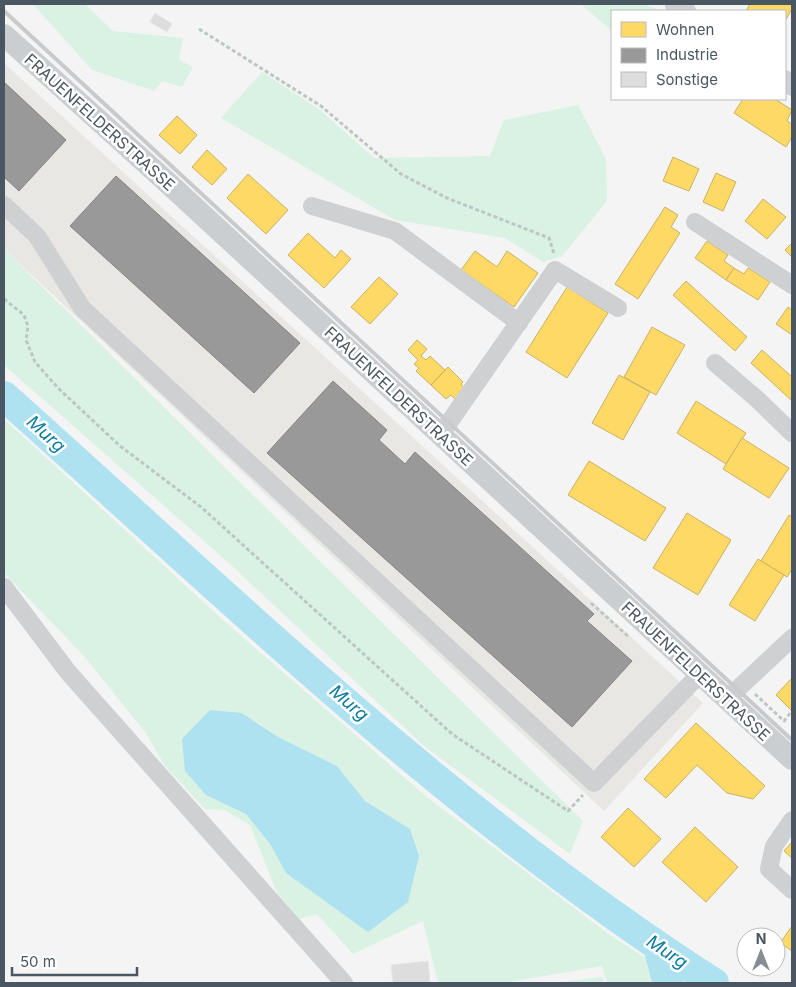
<svg xmlns="http://www.w3.org/2000/svg" width="796" height="987" font-family="Inter,sans-serif">
  <style>
    .commercial { fill: #e8e7e3 }
    .green { fill: #d9f2e3; fill-rule: evenodd }
    .water { fill: #aee2f0 }
    .homes { fill: #ffd966; stroke: #c9b264 }
    .industry { fill: #999; stroke: #818588 }
    .lines { fill: none; stroke-linecap: round; stroke-linejoin: round }
    .river { stroke: #aee2f0; stroke-width: 30 }
    .building { fill: #ddddde; stroke: #e5e6e7 }
    .path { stroke: #bcc7c4; stroke-width: 3; stroke-dasharray: 4 2.5; stroke-linecap: butt }
    .minor { stroke: #ced0d2; stroke-width: 18 }
    .major { stroke: #caced1; stroke-width: 22 }
    .rail { stroke: #c9cacc; stroke-width: 4 }
    .labels { text-anchor: middle; stroke-width: 5; stroke-linejoin: round; paint-order: stroke }
    .street-label { font-size: 16px; fill: #4a5661; stroke: #fff }
    .water-label { font-size: 18px; font-style: italic; fill: #0c7c9b; stroke: #fff }
  </style>
  <rect width="100%" height="100%" fill="#f4f4f4"/>
  <path class="commercial" d="M4,63L703,703L604,811L4,249Z"/>
  <g class="green">
    <path d="M33,4H85L113,31L183,38L179,60L193,67L182,87L162,81L154,91L92,70Z"/>
    <path d="M581,4H643L662,11H612V31Z"/>
    <path d="M262,72L320,110L374,158L490,156L504,120L578,105L606,159L607,201L562,256L543,262L505,238L395,220L221,118Z"/>
    <path d="M4,249L583,821L570,854L424,746L230,564L4,365Z"/>
    <path d="M4,419L223,620L428,798L607,933L684,983H607L602,966L504,983H438L423,921L353,954L317,914L299,919L277,893L250,825L224,810L205,809L165,766L145,732L83,655L4,573ZM243,713L278,737L337,766L365,801L410,829L286,873L270,844L246,814Z"/>
    <path d="M603,977L604,983H550Z"/>
  </g>
  <path class="water" d="M210,710L242,713L278,737L337,766L365,801L410,829L419,856L408,902L368,932L286,873L270,844L246,814L206,795L185,771L182,739Z"/>
  <g class="homes">
    <path d="M750,4H792V9L785,21V11H746Z"/>
    <path d="M743,99H775L792,110L787,121L792,124V137L786,147L734,113Z"/>
    <path d="M177,116L197,135L180,154L159,135Z"/>
    <path d="M207,150L227,169L212,185L192,167Z"/>
    <path d="M673,157L699,169L689,191L663,181Z"/>
    <path d="M716,173L736,182L723,211L703,202Z"/>
    <path d="M248,174L288,210L266,234L227,198Z"/>
    <path d="M763,199L786,217L767,239L745,221Z"/>
    <path d="M665,207L678,215L671,227L680,233L638,299L615,284Z"/>
    <path d="M308,233L335,258L341,250L351,259L324,288L288,255Z"/>
    <path d="M707,241L728,255L724,261L734,268L726,280L695,258Z"/>
    <path d="M792,243V257L785,250Z"/>
    <path d="M475,251L497,267L507,251L538,273L514,307L461,270Z"/>
    <path d="M734,268L744,274L748,268L770,282L758,300L726,280Z"/>
    <path d="M379,277L398,294L370,324L351,307Z"/>
    <path d="M686,281L747,337L735,351L673,295Z"/>
    <path d="M567,287L608,313L567,378L526,352Z"/>
    <path d="M788,307L792,310V335L776,324Z"/>
    <path d="M652,327L685,345L656,395L624,377Z"/>
    <path d="M417,340L427,349L421,356L426,360L430,356L445,370L431,385L416,371L419,368L414,364L418,360L408,350Z"/>
    <path d="M762,350L792,377V401L751,363Z"/>
    <path d="M448,367L463,382L461,384L465,388L455,399L451,395L446,399L431,385Z"/>
    <path d="M619,375L650,392L623,440L592,423Z"/>
    <path d="M696,401L746,433L726,464L677,433Z"/>
    <path d="M742,438L789,468L769,498L723,469Z"/>
    <path d="M589,461L666,508L645,541L568,495Z"/>
    <path d="M687,513L731,540L698,595L653,568Z"/>
    <path d="M789,515L792,517V569L787,577L761,561Z"/>
    <path d="M758,559L784,575L755,621L729,605Z"/>
    <path d="M792,678V711L776,695Z"/>
    <path d="M696,723L765,786L753,799L727,793L697,765L666,798L644,779Z"/>
    <path d="M628,808L661,839L634,867L601,837Z"/>
    <path d="M695,827L738,867L706,902L662,862Z"/>
    <path d="M792,842V858L784,851Z"/>
    <path d="M792,926V951L780,943Z"/>
  </g>
  <g class="industry">
    <path d="M4,82L66,140L19,191L4,177Z"/>
    <path d="M116,176L300,343L254,393L70,226Z"/>
    <path d="M333,381L387,430L379,440L405,464L415,452L594,614L587,621L632,661L572,727L267,453Z"/>
  </g>
  <g class="lines">
    <g class="river">
      <path d="M4,396C232,600 456,818 714,983"/>
      <path d="M658,947L668,983"/>
    </g>
  </g>
  <g class="building">
    <path d="M155,13L172,24L167,32L150,22Z"/>
    <path d="M428,961L430,983H393L391,965Z"/>
  </g>
  <g class="lines">
    <g class="path">
      <path d="M199,29L321,106L401,174L447,198L549,238L554,254"/>
      <path d="M4,299L24,315L28,326L26,340L35,362L58,388L120,446L201,507L452,734L568,811L583,795"/>
      <path d="M591,603L629,637"/>
      <path d="M755,694L784,721L792,711"/>
    </g>
    <g class="minor">
      <path d="M674,6L687,11"/>
      <path d="M785,79L792,87"/>
      <path d="M4,205L37,236L82,308L594,783L700,674"/>
      <path d="M312,206L395,231L519,323"/>
      <path d="M695,222L792,285"/>
      <path d="M715,363L758,400L792,433"/>
      <path d="M441,434L555,270L618,308"/>
      <path d="M4,587L68,672L344,983"/>
      <path d="M727,699L792,638"/>
      <path d="M792,820L774,846L769,869L792,890"/>
    </g>
    <path class="major" d="M4,35L168,183L792,759"/>
    <path class="rail" d="M4,11L792,740"/>
  </g>
  <g class="labels">
    <g class="street-label">
      <text transform="translate(100 122) rotate(42)" y="6">FRAUENFELDERSTRASSE</text>
      <text transform="translate(399 396) rotate(43)" y="6">FRAUENFELDERSTRASSE</text>
      <text transform="translate(696 671) rotate(43)" y="6">FRAUENFELDERSTRASSE</text>
    </g>
    <g class="water-label">
      <text transform="translate(46 434) rotate(42)" y="6">Murg</text>
      <text transform="translate(349 703) rotate(41)" y="6">Murg</text>
      <text transform="translate(667 952) rotate(34)" y="6">Murg</text>
    </g>
  </g>
  <rect width="796" height="987" fill="none" stroke="#4a5661" stroke-width="10"/>
  <rect x="611" y="10" width="175" height="90" fill="#ffffff" stroke="#b7bbc0"/>
  <rect x="621" y="22" width="25" height="15" fill="#ffd966" stroke="#b7bbc0"/>
  <text x="656" y="35" font-size="15" fill="#4a5661">Wohnen</text>
  <rect x="621" y="48" width="25" height="15" fill="#999999" stroke="#b7bbc0"/>
  <text x="656" y="60" font-size="15" fill="#4a5661">Industrie</text>
  <rect x="621" y="72" width="25" height="15" fill="#ddddde" stroke="#b7bbc0"/>
  <text x="656" y="85" font-size="15" fill="#4a5661">Sonstige</text>
  <g transform="translate(761 952)"><circle r="24" fill="#ffffff" stroke="#b7bbc0"/>
  <path d="M0-4L9 19L0 12L-9 19Z" fill="#868d94"/>
  <text y="-8" font-size="14" font-weight="bold" text-anchor="middle" fill="#4a5661">N</text>
  </g>
  <path d="M12 967v8h125v-8" fill="none" stroke="#4a5661" stroke-width="2.5"/>
  <text x="20" y="967" font-size="15" fill="#4a5661" stroke="#ffffff" stroke-width="4" paint-order="stroke">50 m</text>
</svg>
